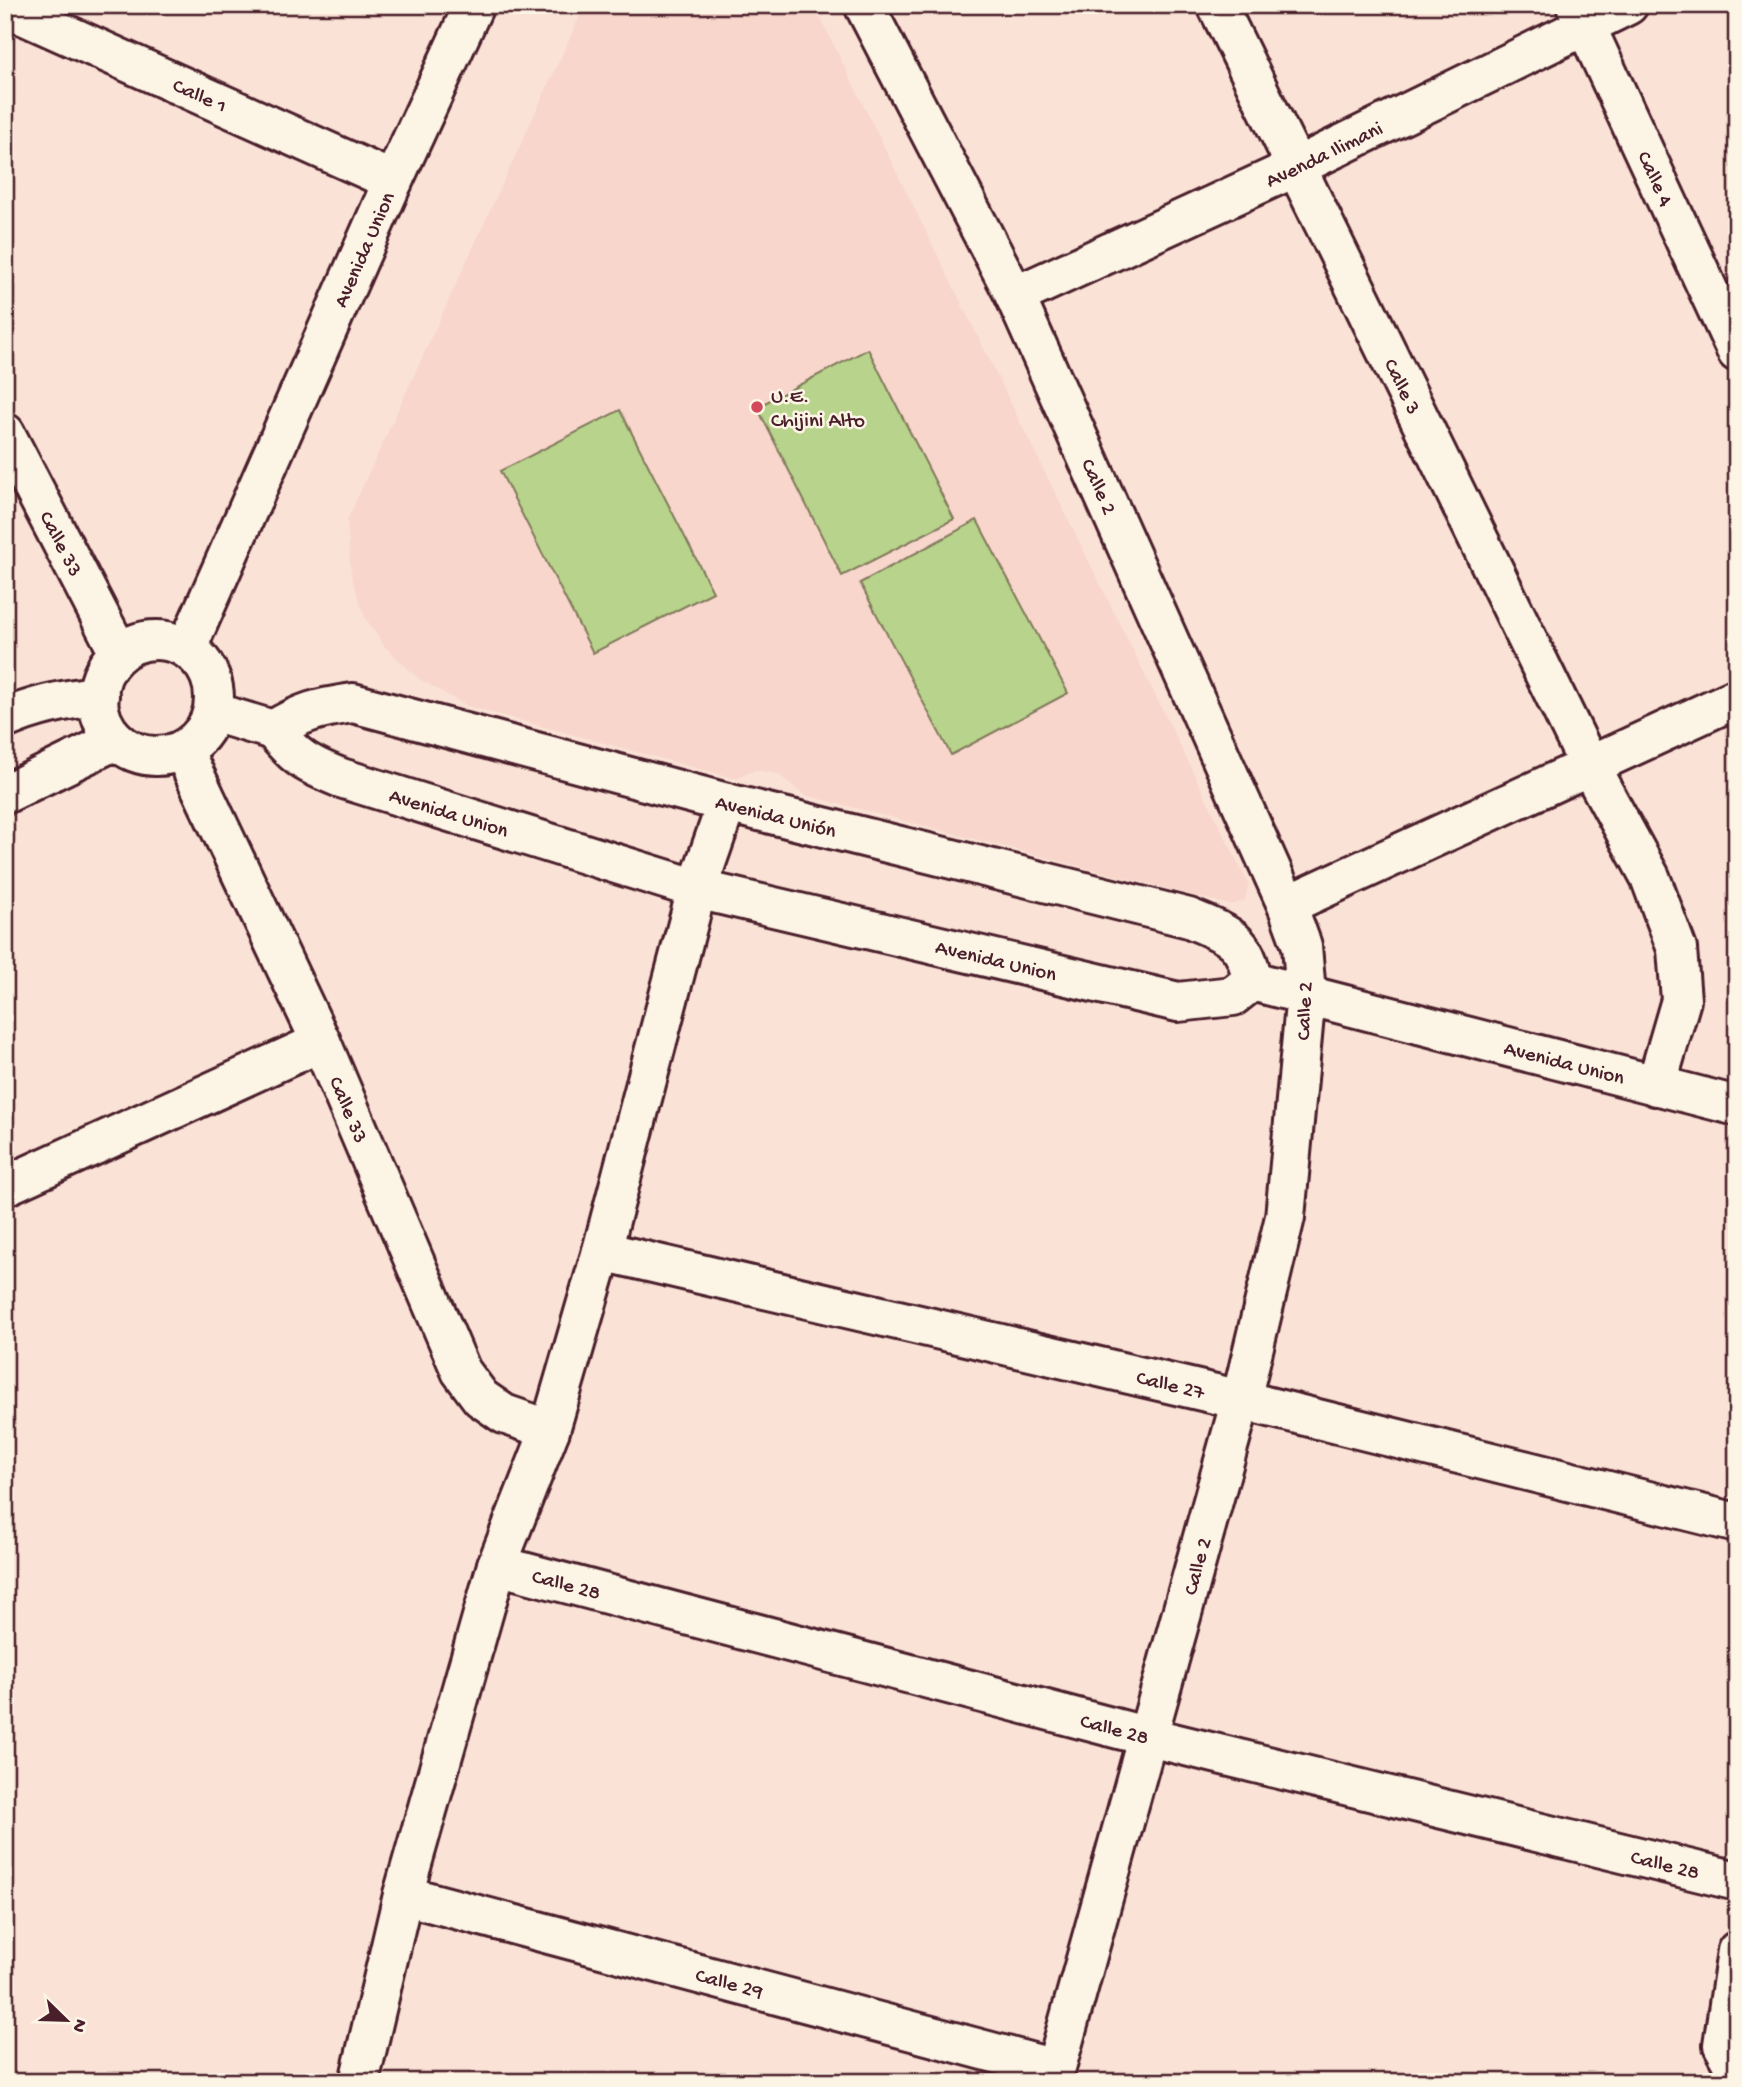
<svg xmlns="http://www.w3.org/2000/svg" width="1742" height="2087" font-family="'Gochi Hand',sans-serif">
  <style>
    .built { fill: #f8d6cc }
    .grass { fill: #b8d38b; stroke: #81795b; stroke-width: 2 }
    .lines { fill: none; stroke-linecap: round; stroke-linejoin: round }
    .minor-casing { stroke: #4a1f2b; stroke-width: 44 }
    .minor { stroke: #fcf5e5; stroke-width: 38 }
    .poi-dot { fill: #d1495b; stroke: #fcf5e5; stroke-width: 2.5 }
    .labels { text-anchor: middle; stroke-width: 5; stroke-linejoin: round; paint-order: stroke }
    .street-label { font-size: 21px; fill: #4a1f2b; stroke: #fcf5e5 }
    .poi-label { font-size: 21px; fill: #4a1f2b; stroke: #fcf5e5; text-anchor: start }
  </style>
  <rect width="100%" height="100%" fill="#fae3d6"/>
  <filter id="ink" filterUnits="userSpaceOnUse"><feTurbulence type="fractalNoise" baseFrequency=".0143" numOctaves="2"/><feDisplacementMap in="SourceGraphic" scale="14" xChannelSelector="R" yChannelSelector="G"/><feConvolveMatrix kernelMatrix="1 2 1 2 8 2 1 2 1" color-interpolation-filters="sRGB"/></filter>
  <g filter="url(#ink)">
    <path class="built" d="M585,5H814L1249,885L1244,901L1230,905L804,795L778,774L755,770L736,779L467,706L419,679L385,647L365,618L351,575L347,520Z"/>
    <g class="grass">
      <path d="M868,349L954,519L842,576L757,407Z"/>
      <path d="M620,410L713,592L593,653L500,471Z"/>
      <path d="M977,520L1068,693L951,755L860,583Z"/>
    </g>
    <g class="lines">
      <defs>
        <g id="minor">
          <path id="s1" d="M864,5L1015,296L1287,905L1302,946L1306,994L1285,1217L1241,1400L1052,2082"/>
          <path id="s2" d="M1217,5L1589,765L1650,877L1677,949L1681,1000L1656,1086"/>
          <path id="s3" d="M1576,5L1737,352"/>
          <path id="s4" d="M5,7L393,181"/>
          <path id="s5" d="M1015,296L1296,167L1628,5"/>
          <path id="s6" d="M5,433L119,653"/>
          <circle cx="156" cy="698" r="58"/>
          <path id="s7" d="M187,648L393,181L474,5"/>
          <path d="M213,712L273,730"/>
          <path d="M5,719C36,705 65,699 99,696"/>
          <path id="s8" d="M273,730C297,759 306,764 341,778L697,889L1178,1002L1233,996L1252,981L1737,1106"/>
          <path id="s9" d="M273,730C303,712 318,708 353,703L727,803L1189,918C1225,933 1247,939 1252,981"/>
          <path id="s10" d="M183,750L321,1042L461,1371L481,1398L504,1414L550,1430"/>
          <path d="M5,794L116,740"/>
          <path d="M1287,905L1737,698"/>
          <path d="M5,1186L321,1042"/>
          <path id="s11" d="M602,1251L1241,1400L1737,1523"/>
          <path id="s12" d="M497,1565L1149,1737L1737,1881"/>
          <path id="s13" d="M403,1895L1055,2069"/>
          <path d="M1737,1951L1723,2045L1737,2070"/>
          <path d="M359,2082L403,1895L497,1565L550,1430L602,1251L697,889L727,803"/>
        </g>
      </defs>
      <use href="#minor" class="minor-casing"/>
      <use href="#minor" class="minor"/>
    </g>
  </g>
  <circle class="poi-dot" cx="757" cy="407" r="7"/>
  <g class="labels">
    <g class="street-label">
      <text dy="7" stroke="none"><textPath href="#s4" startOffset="214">Calle 1</textPath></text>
      <text dy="7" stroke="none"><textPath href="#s5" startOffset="340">Avenda Ilimani</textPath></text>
      <text dy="7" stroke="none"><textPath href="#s3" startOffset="191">Calle 4</textPath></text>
      <text dy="7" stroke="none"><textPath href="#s7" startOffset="436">Avenida Union</textPath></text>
      <text dy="7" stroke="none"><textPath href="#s2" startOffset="424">Calle 3</textPath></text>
      <text dy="7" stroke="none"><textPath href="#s1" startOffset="536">Calle 2</textPath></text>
      <text dy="7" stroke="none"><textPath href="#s6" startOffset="124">Calle 33</textPath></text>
      <text dy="7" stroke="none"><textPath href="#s8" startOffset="198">Avenida Union</textPath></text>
      <text dy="7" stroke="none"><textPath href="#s9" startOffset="523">Avenida Unión</textPath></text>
      <text dy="7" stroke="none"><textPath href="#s8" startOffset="765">Avenida Union</textPath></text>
      <text transform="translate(1303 1011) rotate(-88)" y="7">Calle 2</text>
      <text dy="7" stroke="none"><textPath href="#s8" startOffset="1354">Avenida Union</textPath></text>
      <text dy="7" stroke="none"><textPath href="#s10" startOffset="396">Calle 33</textPath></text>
      <text dy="7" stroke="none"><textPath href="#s11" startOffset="584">Calle 27</textPath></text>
      <text transform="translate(1196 1566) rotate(-75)" y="7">Calle 2</text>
      <text dy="7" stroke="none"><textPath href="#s12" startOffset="72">Calle 28</textPath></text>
      <text dy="7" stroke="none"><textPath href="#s12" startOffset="639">Calle 28</textPath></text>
      <text dy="7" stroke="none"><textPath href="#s12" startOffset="1206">Calle 28</textPath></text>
      <text dy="7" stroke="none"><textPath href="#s13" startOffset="338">Calle 29</textPath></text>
    </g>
    <g class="poi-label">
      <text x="771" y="402">U.E.<tspan x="771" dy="24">Chijini Alto</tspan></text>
    </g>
  </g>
  <rect width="1742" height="2087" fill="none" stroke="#fcf5e5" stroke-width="28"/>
  <rect x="14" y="14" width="1714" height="2059" fill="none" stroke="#4a1f2b" stroke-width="2.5" filter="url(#ink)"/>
  <g transform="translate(66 2020) rotate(113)" stroke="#fcf5e5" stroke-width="5" paint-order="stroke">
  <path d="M0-5L12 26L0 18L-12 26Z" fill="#4a1f2b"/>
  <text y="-10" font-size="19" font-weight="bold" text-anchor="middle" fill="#4a1f2b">N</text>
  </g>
</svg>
